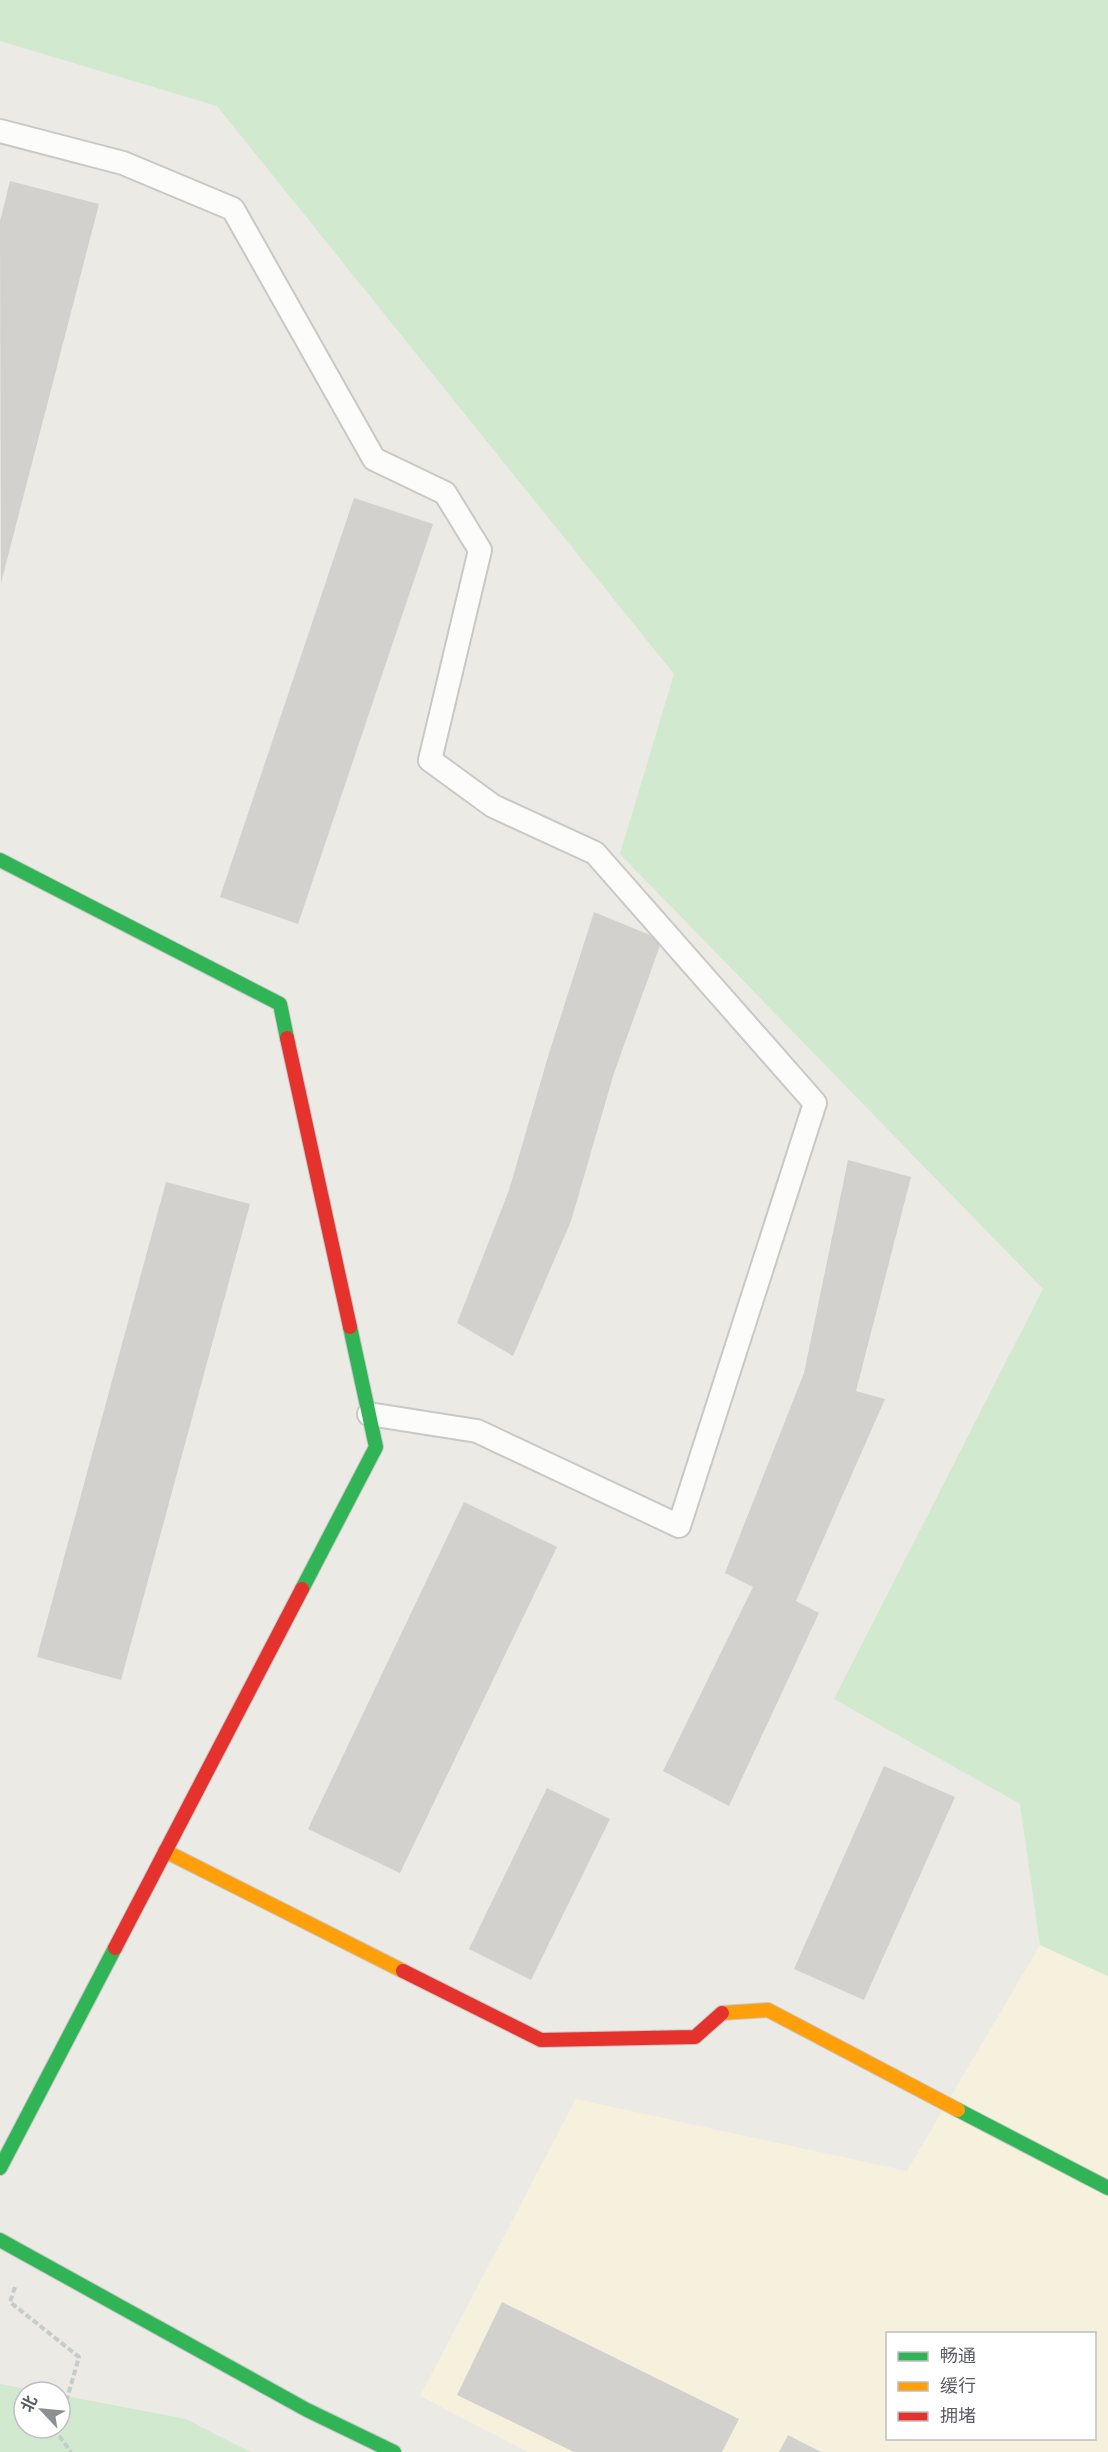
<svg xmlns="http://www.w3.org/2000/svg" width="1108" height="2452" font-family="Raleway,'Noto Sans SC',sans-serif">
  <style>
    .commercial { fill: #f6f1dd; fill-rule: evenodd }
    .green { fill: #d1e9cf }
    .building { fill: #d2d1ce }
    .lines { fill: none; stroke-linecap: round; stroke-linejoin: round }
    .lane-casing { stroke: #c8c8c7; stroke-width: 26 }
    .fast-casing { stroke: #c7c8c7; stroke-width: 16 }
    .slow-casing { stroke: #c7c8c7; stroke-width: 16 }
    .jam-casing { stroke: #c7c8c7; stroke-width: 16 }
    .path { stroke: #c7ccc9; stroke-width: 4; stroke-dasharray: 6 3; stroke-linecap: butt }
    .lane { stroke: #fcfcfb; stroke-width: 22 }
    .fast { stroke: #30b455; stroke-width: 14 }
    .slow { stroke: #ff9f0a; stroke-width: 14 }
    .jam { stroke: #e5322d; stroke-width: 14 }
  </style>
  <rect width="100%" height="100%" fill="#ebeae5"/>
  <path class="commercial" d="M1040,1945L1108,1976V2452H528L420,2396L576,2099L907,2171ZM888,2334H1094V2438H888Z"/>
  <g class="green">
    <path d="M0,0H1108V1976L1040,1945L1020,1804L834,1699L1043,1289L620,854L674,674L217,106L0,41Z"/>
    <path d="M0,2384L42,2392H24V2428H60V2395L186,2419L250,2452H0Z"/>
  </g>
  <g class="building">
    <path d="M10,181L99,204L1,583L0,221Z"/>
    <path d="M354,498L433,524L298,924L220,897Z"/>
    <path d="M594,912L662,940L614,1073L571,1221L513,1356L457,1323L509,1190L550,1050Z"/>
    <path d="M848,1160L911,1177L856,1391L885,1399L796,1601L819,1613L729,1806L663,1771L753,1587L725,1573L804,1373Z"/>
    <path d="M166,1182L250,1204L121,1680L37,1657Z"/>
    <path d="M464,1502L557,1547L400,1873L308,1829Z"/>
    <path d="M884,1766L955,1797L864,2000L794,1969Z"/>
    <path d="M547,1788L610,1819L531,1980L469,1949Z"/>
    <path d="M502,2302L739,2419L722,2452H574L457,2395Z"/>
    <path d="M788,2435L821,2452H779Z"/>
  </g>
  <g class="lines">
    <defs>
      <path id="lane" d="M0,131L123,163L233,209L374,459L445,493L480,550L430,760L493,806L595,853L815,1103L679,1526L477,1431L369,1414"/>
      <g id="fast">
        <path d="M0,860L280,1004L287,1038"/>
        <path d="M302,1589L376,1447L350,1327"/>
        <path d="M958,2110L1108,2188"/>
        <path d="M0,2168L115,1948"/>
        <path d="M0,2240L307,2410L394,2452"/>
      </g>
      <g id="slow">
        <path d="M165,1851L403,1971"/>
        <path d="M722,2013L768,2010L958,2110"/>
      </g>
      <g id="jam">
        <path d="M287,1038L350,1327"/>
        <path d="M115,1948L302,1589"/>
        <path d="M403,1971L541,2040L695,2037L722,2013"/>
      </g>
    </defs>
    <use href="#lane" class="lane-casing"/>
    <use href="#fast" class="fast-casing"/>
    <use href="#slow" class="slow-casing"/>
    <use href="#jam" class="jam-casing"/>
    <g class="path">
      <path d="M15,2287L10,2302L79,2357L60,2423"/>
      <path d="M59,2428L57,2433L71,2452"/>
    </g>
    <use href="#lane" class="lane"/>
    <use href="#fast" class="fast"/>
    <use href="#slow" class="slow"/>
    <use href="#jam" class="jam"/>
  </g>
  <rect x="886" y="2332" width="210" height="108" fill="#ffffff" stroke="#bdbfc1" stroke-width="1.5"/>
  <rect x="898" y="2352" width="30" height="9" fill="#30b455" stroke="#bdbfc1" stroke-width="1.5"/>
  <text x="940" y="2362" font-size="18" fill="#5a5e64">畅通</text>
  <rect x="898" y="2382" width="30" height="9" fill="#ff9f0a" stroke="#bdbfc1" stroke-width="1.5"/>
  <text x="940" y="2392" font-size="18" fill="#5a5e64">缓行</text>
  <rect x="898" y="2412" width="30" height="9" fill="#e5322d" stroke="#bdbfc1" stroke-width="1.5"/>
  <text x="940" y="2422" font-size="18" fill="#5a5e64">拥堵</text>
  <g transform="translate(42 2410) rotate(296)"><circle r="28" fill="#ffffff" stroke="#bdbfc1" stroke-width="1.5"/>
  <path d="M0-4.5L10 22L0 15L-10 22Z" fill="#8d8f91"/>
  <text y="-9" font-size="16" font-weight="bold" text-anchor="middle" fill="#5a5e64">北</text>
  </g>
</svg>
